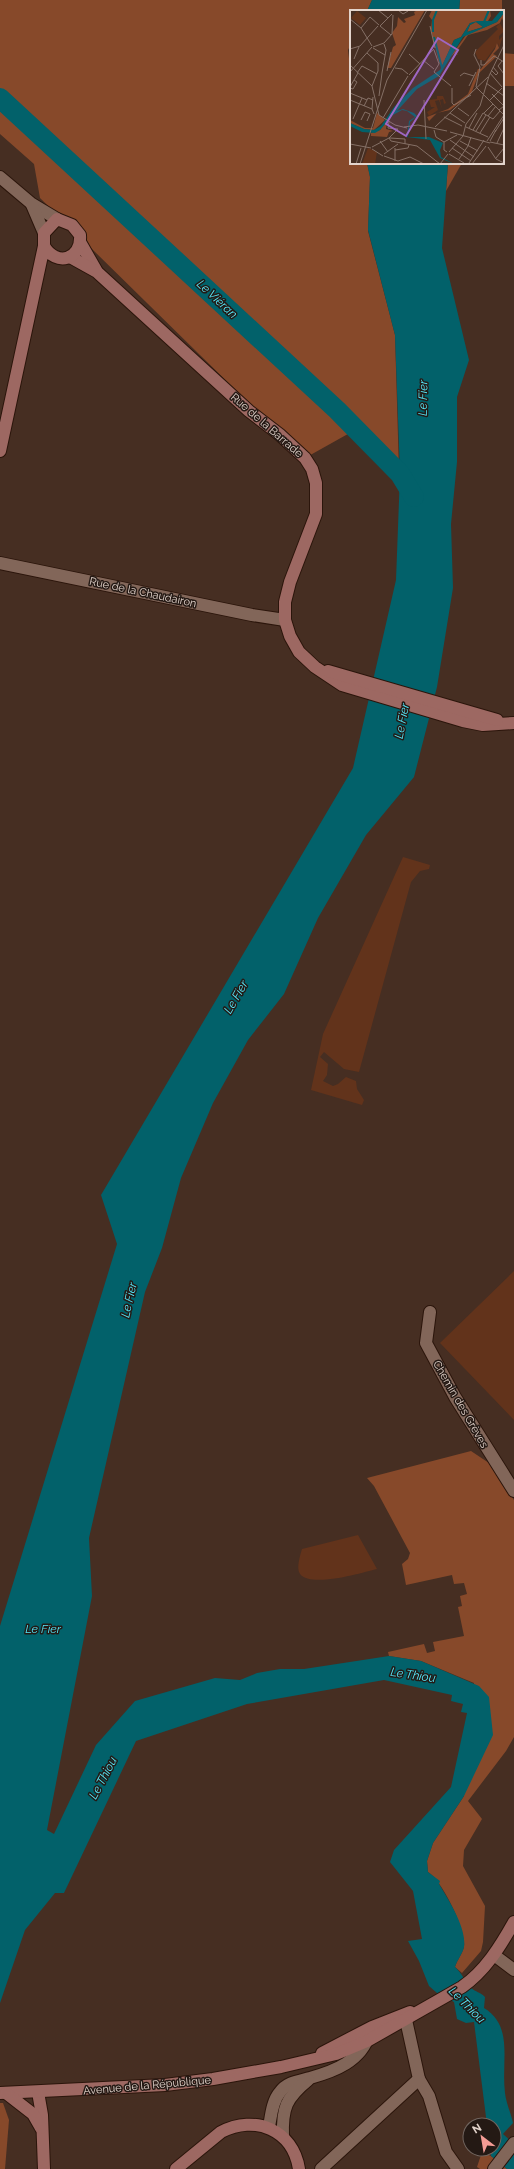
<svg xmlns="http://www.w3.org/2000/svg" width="514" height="2169" font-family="Raleway,sans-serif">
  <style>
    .green { fill: #62331b }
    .forest { fill: #87492a }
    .water { fill: #02616a }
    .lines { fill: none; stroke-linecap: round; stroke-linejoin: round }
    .river { stroke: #02616a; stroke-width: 20 }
    .street-casing { stroke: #2b150b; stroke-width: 14 }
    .secondary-casing { stroke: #2b150b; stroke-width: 14 }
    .street { stroke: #826659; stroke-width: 12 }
    .secondary { stroke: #9d6862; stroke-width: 12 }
    .labels { text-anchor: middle; stroke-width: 3; stroke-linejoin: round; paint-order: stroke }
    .street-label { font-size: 11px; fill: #e3d4cc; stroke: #241914 }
    .water-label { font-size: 12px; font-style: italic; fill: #55e9fb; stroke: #241914 }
    .inset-river { fill: none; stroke: #02616a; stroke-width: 2 }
    .inset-road { fill: none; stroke: #857066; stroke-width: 1 }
    .view { fill: #9f67c4; fill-opacity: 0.15; stroke: #9f67c4; stroke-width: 2 }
    .inset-edge { fill: none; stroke: #e3d4cc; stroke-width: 2 }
  </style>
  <rect width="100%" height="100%" fill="#462e22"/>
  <g class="green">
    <path d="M403,857L430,865L429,869L420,871L411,882L359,1072L344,1069L324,1052L320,1057L328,1064L327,1075L323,1081L333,1086L338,1084L346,1077L356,1081L357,1089L364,1100L362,1105L311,1090L323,1034Z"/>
    <path d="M514,1271V1420L440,1343Z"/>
    <path d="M358,1535L377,1569C361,1573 311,1588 300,1574C296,1568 300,1556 302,1549Z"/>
  </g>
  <g class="forest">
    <path d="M0,0H372L367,11H351V44L348,50L351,75V163H367L370,177L368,231L395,335L399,471L355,430L305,458L40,198L34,164L0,134Z"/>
    <path d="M460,0H502V11H459Z"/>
    <path d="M503,53L514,54V86H503Z"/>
    <path d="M448,163H462L446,191Z"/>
    <path d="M471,1451L489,1463L514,1500V1737L506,1751L468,1801L482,1819L464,1850L463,1866L485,1906L483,1942L481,1951L462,1973L455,1967C457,1960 463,1953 464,1946C466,1930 442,1880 428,1872L427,1861L433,1843L464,1796L474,1683L421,1661L389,1656L388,1652L424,1644L427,1653L435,1651L433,1642L464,1636L458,1607L462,1606L460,1596L467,1594L464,1583L454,1584L452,1575L406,1585L402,1564L408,1559L410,1553L374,1486L367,1478Z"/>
    <path d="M0,2103H3L9,2120L5,2169H0Z"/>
    <path d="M482,2152L491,2156L507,2169H480L477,2167Z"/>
  </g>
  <g class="water">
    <path d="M372,0H460L459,11H367Z"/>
    <path d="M367,163H448L442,248L469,360L457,397V462L451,524L453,588L437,687L414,777L366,835L318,918L284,994L248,1040L213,1103L181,1178L162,1248L145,1292L89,1538L92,1596L47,1830L54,1834L96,1745L135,1701L215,1678L240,1680L257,1673L280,1669H304L389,1656L421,1661L479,1686L489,1697L493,1735L464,1796L433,1843L427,1861L428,1872L440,1881L439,1884C448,1899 467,1928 464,1947C463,1953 457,1960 455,1967C462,1973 465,1982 471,1988C476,1992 480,1992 485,1997L484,2008C514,2026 501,2061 505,2093C506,2103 511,2113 513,2123L503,2134L514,2144V2169H507L491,2156V2149H494V2125H487L474,2022L466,2023L457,2019L454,2002L437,1993L429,1986L419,1961L408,1941L422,1939L413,1891L390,1862L394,1850L451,1787L467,1713L461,1712L463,1704L451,1701L452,1695L384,1680L247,1704L136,1741L64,1893H55L25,1930L0,2003V1626L117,1244L101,1195L353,768L396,580L400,474L395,335L368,230L370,177Z"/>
  </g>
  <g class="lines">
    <path class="river" d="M0,98L337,410L400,474L414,497"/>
    <defs>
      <g id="street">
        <path d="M0,177L32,204L57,219"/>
        <path d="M32,205L44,233"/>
        <path d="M0,563L252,615L285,620"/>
        <path d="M430,1312L426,1343L455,1397L514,1491"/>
        <path d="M494,1955L514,1970"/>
        <path d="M419,2079L429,2096L446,2152L458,2169"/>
        <path d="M269,2127C271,2116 272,2101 280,2092C287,2082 299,2081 310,2078C335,2071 361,2061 369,2035"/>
        <path d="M283,2136C282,2108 286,2098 308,2080"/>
        <path d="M321,2169L419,2079L406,2020"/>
        <path d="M494,2169L514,2143"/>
      </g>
      <g id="secondary">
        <path d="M80,242L96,270"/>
        <path d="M70,257L97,272L249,411L279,434L305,458L312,469L316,483V514L290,582L285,602V620L290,636L299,652L315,667L342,685L463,721L483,725L514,723"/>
        <path d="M0,451L44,246V233L57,219L72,225L80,235C82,260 56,267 44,246"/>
        <path d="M328,671L497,720"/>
        <path d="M322,2053L372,2027L410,2012"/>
        <path d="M38,2092L42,2115L44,2169"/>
        <path d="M0,2093L165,2085L213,2079L281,2067L336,2054L367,2041L462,1987C485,1971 500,1947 514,1922"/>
        <path d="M6,2093L33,2114L41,2128"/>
        <path d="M176,2169L221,2132C255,2114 293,2130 299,2169"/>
      </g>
    </defs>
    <use href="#street" class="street-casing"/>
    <use href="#secondary" class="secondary-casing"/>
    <use href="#street" class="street"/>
    <use href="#secondary" class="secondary"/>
  </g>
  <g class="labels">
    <g class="street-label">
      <text transform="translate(267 425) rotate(41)" y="4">Rue de la Barrade</text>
      <text transform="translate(143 592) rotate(12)" y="4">Rue de la Chaudairon</text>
      <text transform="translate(461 1404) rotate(60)" y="4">Chemin des Grèves</text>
      <text transform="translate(147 2085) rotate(-5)" y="4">Avenue de la République</text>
    </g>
    <g class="water-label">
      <text transform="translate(217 299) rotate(43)" y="4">Le Viéran</text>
      <text transform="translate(423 398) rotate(-89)" y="4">Le Fier</text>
      <text transform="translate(402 721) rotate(-79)" y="4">Le Fier</text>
      <text transform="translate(236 997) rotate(-60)" y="4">Le Fier</text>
      <text transform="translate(129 1300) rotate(-77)" y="4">Le Fier</text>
      <text x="43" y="1633">Le Fier</text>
      <text transform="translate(413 1675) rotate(8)" y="4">Le Thiou</text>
      <text transform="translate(103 1778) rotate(-62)" y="4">Le Thiou</text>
      <text transform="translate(467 2005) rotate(45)" y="4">Le Thiou</text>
    </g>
  </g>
  <g transform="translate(350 10)">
    <rect width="154" height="154" fill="#462e22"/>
    <path d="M7,1L16,8L10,15L1,8ZM150,13L154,21L149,26V30L153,26L149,38L148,33L135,51L128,49L125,42L148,19L146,17ZM87,86H93L96,93L94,94L93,89L90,90L92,99L89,90L85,91L88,100L79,106L77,102L85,97H81L79,90L87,89ZM18,138L27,142L25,154H12Z" fill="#62331b"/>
    <path d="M68,0H75L41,58H37L43,37L46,35L42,23L47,16L48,7L54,13L56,12L54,9L65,5L64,2ZM82,0H140L141,6L138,11L120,13L111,27L104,30L92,56L89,53L81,19L82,10L79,6ZM154,3V13L152,8L150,13L137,20L118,25L106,42L108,45L105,43L101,46L116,25L147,12ZM126,12L133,17L117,22L120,15ZM147,33L149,38L143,44L147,46L129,63L121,84L100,100L87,103L79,111L77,107L98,99L118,84L128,59H131L145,39ZM27,103L35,110L24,120L14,119L0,113V110L15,118H23ZM37,111L36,119L43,121L39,122L37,127L21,126V123L30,120Z" fill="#87492a"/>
    <path d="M151,0H154V3L147,12L113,27L89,66L67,79L47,101L53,99L64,103L67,106L60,112L58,127H79L93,133L90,140L91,147L104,154L90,148L80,130L57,127L59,111L65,107L57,101L52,100L43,105L30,120L25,123L12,122L0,116V113L14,119L24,120L31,116L44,97L63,78L90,60L104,30L111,27L120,13L127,11H142ZM126,12L133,17L117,22L120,15Z" fill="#02616a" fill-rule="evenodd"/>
    <path class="inset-river" d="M134,12L139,0M83,22V10L87,0M84,27L92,58"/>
    <path class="inset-road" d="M28,0L38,8M48,0L53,4L58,1M0,9L11,18L22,36M30,16L41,25M30,16L42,4M80,16L85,38M11,18L20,7L29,15M23,37L34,33L42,24L43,5M23,38L35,45M0,39L10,36L28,16M126,39L124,45L130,57L126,77L154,105M84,40L89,54L84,62L101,76M17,43L28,53M59,44L70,54M4,49L9,37M73,50L84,59M131,50V55H134L144,46L154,52M152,51L148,56L154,64M0,55L22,76L29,105L45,115L57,118M45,58L52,59L58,64M141,60L146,65L148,63L143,57M37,61L41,42M0,62L22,37M7,63L12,56L27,64M32,63L36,40L34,34M140,63L152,77M59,65L84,39M110,66L114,63L124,66M136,73L154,86M22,76L28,61V53M119,76L126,62M0,77L8,63M0,78L3,79L7,72L4,70M0,83L17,90M142,84L154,96L149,100M29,86L32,63M0,90L22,99L24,104M74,90L76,129M140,90L152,78M102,93L104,95L121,85M102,93V78M14,96L18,88L23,90M108,98L119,106M22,99L23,87M100,103L115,113M134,103L143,94M138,106L146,96M94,107L112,116M33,108L58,66M3,109L12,88M11,110L15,102L20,104L17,111M39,112L38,118L48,119M116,114L130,96L139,66L154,35M54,117L68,115L97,121M85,117L138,67M116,117L138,127M119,118L127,103M84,120L86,127L94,132V140L97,142M123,120L133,103L143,109L150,101M126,121L136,105M100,122L140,133M145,122L154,108M130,123L140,107M113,126L116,114M39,128L41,131L67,136L90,154M40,128L55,129V134M100,130L124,147M30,131L38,142M110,131L128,141M137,131L154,105M140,131L146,120M94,132L107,125M140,132L154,135M147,133L154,118M0,134L21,138M22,137L39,128L48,119M138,137L146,149L154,153M45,138V151M102,138L121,151M22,139L33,146M45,140L58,138L59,135M99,142L113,126M34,144L48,134M99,144L114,153M34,146L48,151L60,147L74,154M146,148L154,138M109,149L118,136L121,127M119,153L134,130M6,154L11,138M10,154L37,70L77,0M90,154L98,144M122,154L136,136"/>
    <path class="view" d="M88,28L108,40L56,126L36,114Z"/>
    <rect width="154" height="154" class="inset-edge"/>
  </g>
  <g transform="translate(482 2137) rotate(329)"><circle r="19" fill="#241914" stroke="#70645e"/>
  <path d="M0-3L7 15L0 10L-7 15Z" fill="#f59c95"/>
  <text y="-6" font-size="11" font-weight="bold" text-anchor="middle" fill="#e3d4cc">N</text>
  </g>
</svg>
